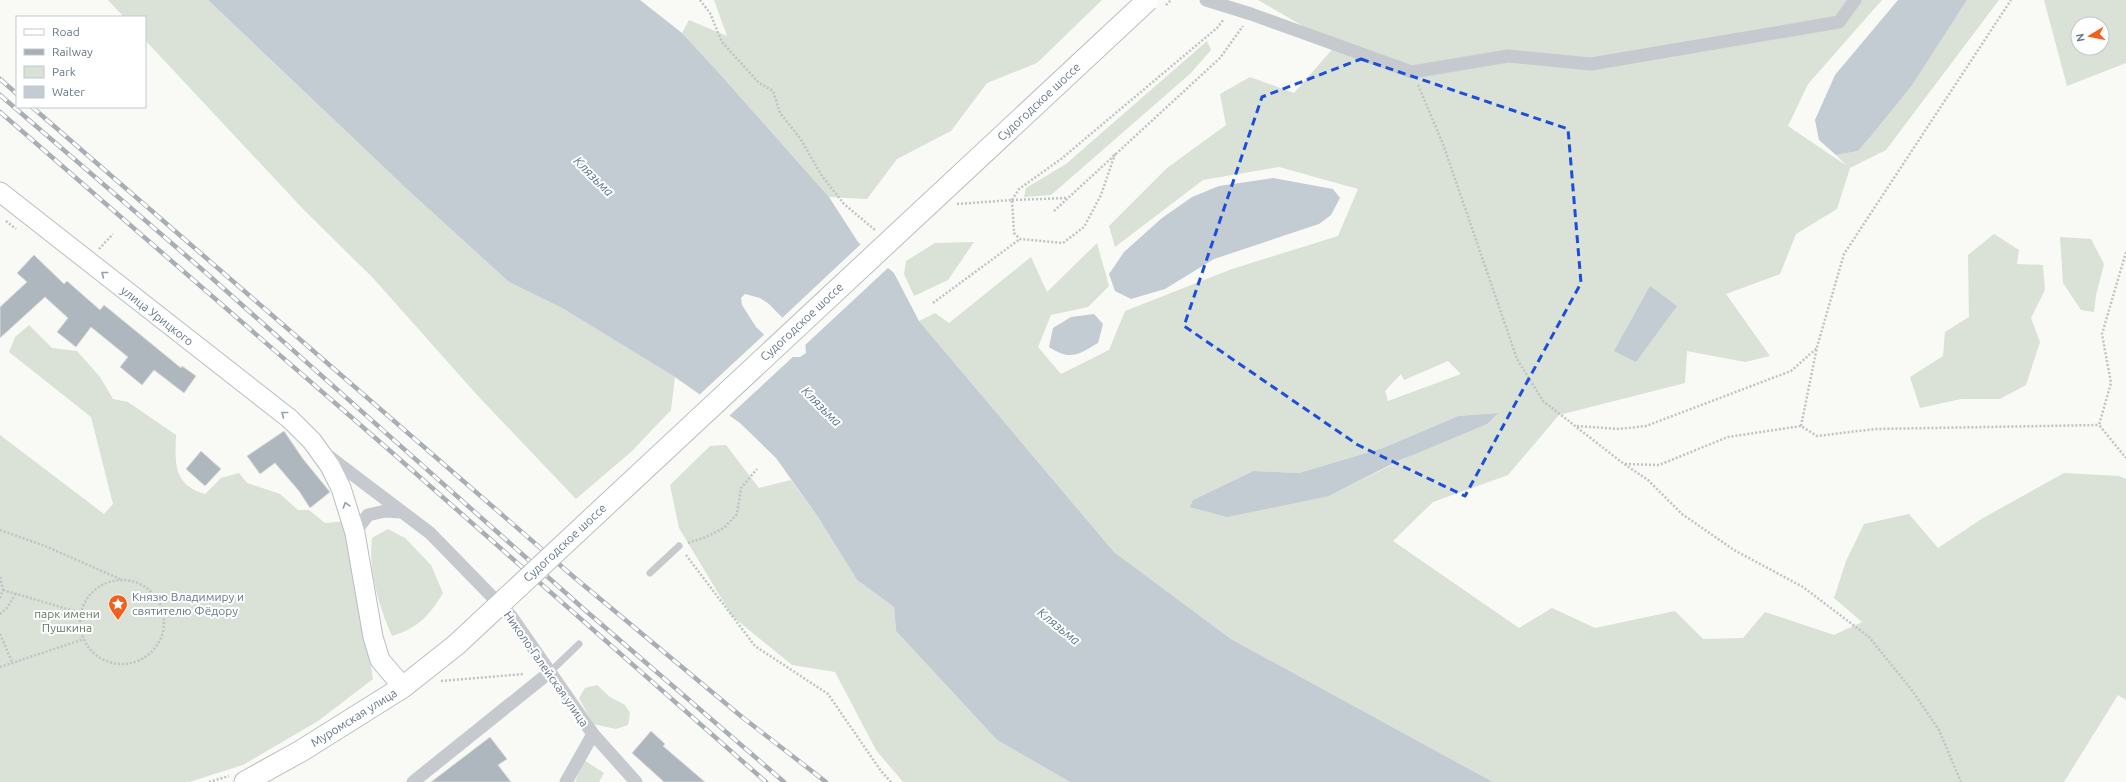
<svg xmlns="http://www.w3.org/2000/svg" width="2126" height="782" font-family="Ubuntu,sans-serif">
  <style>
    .green { fill: #dae1d7; fill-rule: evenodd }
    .water { fill: #c2ccd2; fill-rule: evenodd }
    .pier { fill: #f9f9f6 }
    .building { fill: #afb7be; stroke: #dbdbd8 }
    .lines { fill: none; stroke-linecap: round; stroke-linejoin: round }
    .secondary-casing { stroke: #b8bec3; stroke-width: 21 }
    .primary-casing { stroke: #b9bec2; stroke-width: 23 }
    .path { stroke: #c0c3c5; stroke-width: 2.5; stroke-dasharray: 2 2; stroke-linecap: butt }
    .lane { stroke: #c6cacf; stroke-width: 7 }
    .street { stroke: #c6cacf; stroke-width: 13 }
    .secondary { stroke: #fff; stroke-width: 19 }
    .primary { stroke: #fff; stroke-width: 21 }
    .rail-casing { stroke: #a8aeb5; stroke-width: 4.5 }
    .rail { stroke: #fff; stroke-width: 3; stroke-dasharray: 9; stroke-linecap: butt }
    .primary-bridge-casing { stroke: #b9bec2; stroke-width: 23; stroke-linecap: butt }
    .path-bridge { stroke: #c0c3c5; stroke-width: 2.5; stroke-dasharray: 2 2; stroke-linecap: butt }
    .primary-bridge { stroke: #fff; stroke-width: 21 }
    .oneway { stroke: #93a0ad }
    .marked { fill: none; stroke: #1d4ed8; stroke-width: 3; stroke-dasharray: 8 5; stroke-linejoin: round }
    .labels { text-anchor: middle; stroke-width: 4; stroke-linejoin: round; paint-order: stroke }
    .street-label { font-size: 12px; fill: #65778a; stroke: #fff }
    .poi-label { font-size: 12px; fill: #65778a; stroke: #fff; text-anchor: start }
    .park-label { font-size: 12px; fill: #647a61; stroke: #fff }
    .water-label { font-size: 13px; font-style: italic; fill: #617885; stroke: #fff }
  </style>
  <rect width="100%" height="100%" fill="#f9f9f6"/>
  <g class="green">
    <path d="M108,0H208L409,191L509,282L562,308L675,377L671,410L632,451L576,499L478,396L373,278L304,210L145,40V17H124Z"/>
    <path d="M714,0H1102L1037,63L987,83L951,131L897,159L867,199L829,197L719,73L682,33L689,20L727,36Z"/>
    <path d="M1258,0H1882L1808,84L1788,126L1847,166L1836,155L1858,151L1871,136L1912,84L1967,0H1999L1886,150L1850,168L1837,209L1796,234L1780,274L1726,294L1770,356L1745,362L1687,351L1685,383L1559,415L1508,475L1433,502L1393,541L1519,628L1552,608L1595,628L1675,611L1703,639L1743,638L1765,612L1834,635L1862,622L1834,598L1846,561L1864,524L1909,514L1938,548L1983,518L2064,473L2119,476L2126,479V700L2118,695L2064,782H1493L1231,639L1114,552L919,321L935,313L949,323L1031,257L1047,292L1097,243L1109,286L1088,307L1051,315L1038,347L1061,374L1109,350L1125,311L1232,269L1338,236L1358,189L1279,167L1203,180L1115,247L1109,226L1167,168L1226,125L1220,94L1250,77L1294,93L1336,45ZM1448,361L1461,374L1388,401L1385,391L1401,374L1404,380ZM1497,413L1329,496L1193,500L1253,471L1299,473L1383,448L1458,416Z"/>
    <path d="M2044,0H2126V63L2067,86ZM2078,24H2102V48H2078Z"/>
    <path d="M1207,41L1211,50L1191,73L1051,195L1024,197L1026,188L1066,164Z"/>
    <path d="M1994,234L2019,250L2017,264L2043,265L2045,290L2031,318L2040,342L2026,385L2000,399H1961L1920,408L1910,377L1943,356L1945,332L1969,317L1968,255Z"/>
    <path d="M2060,237L2091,239L2104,264L2096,295L2094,312L2081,310L2063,283Z"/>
    <path d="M974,242L948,280L914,296L904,274L906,261L935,243Z"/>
    <path d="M29,325L52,348L77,351L100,377L113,399L128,402L176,435C175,463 173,485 205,494L221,478L239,473L247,483L280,494L298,510H309L325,523L348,521L373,679L318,721L243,765L189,782H0V435L104,514L113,504L91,417L9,352L15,337Z"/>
    <path d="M726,445L759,488L791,480L818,517L857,580L894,607L896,631L997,740L1070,782H903L876,750L835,672L792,665L732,616L679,528L670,485L710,446Z"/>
    <path d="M388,529L405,538L431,565L443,593C429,616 418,628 392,636C379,607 368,570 372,538Z"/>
    <path d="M597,685L610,697L625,705L630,713L628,725L616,729L593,724L579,698L585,688Z"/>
    <path d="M584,760L604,773L599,782H575Z"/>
  </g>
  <g class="water">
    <path d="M208,0H640L682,33L719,73L829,197L858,242L894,273L919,321L1114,552L1231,639L1493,782H1070L997,740L896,631L894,607L857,580L818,517L776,458L740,423L675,377L562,308L509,282L409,191ZM745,294L760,298L769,304L805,341L806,353L800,357H788L756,327L742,305L741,298Z"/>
    <path d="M1898,0H1967L1912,85L1871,136L1858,151L1836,155L1819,140L1815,120L1835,75Z"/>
    <path d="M1273,178L1333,189L1340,198L1331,215L1319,224L1214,259L1165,289L1131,299L1115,291L1109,274L1124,252L1162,218L1192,197L1219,186Z"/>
    <path d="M1650,286L1677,306L1636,362L1614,351Z"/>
    <path d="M1094,314L1103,324L1098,343C1077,355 1071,361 1049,347L1053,328L1071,317Z"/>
    <path d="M1498,413L1487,424L1396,462L1329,496L1227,517L1190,507L1193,500L1253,471L1299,473L1383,448L1458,416Z"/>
  </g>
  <g class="pier">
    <path d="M862,243L889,267L803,347V342L781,319Z"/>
    <path d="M766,333L789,355H795L728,417L698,396Z"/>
  </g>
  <g class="building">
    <path d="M34,255L64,284L67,281L100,310L104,305L181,368L182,366L196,376L184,393L154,370L142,385L120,367L128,357L91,327L76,347L57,332L68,318L45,297L0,338V307L27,282L17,273Z"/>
    <path d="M284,431L303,459L330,492L310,508L299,491L275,463L260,474L247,456Z"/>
    <path d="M201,451L221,469L205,486L186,469Z"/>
    <path d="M651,731L665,744L663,746L705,782H664L632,753Z"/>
    <path d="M490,737L507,759L498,765L511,782H431Z"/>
  </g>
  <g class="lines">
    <defs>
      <path id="secondary" d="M0,192L290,419L312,441L330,466L341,488L355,533L373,637L380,660L403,687"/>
      <path id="primary" d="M245,782L301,751L403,687L456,645"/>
    </defs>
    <use href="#secondary" class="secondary-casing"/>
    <use href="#primary" class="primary-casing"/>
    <g class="path">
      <path d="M700,0L710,13L722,42L759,83L773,91L780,113L800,138L822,176L844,204L875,230"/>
      <path d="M1418,85L1443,144L1517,359L1543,401L1624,464L1648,480L1682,514L1734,550L1803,587L1869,637L1911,689L1939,730L1961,782"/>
      <path d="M1012,200L1019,189L1061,159L1217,28L1224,19"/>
      <path d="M1012,200L1067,198"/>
      <path d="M957,204L1012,200L1014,233L1020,239L1063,243L1084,227L1101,195L1115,154"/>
      <path d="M1054,211L1220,58L1243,26"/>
      <path d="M6,221L16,229"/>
      <path d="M99,249L113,234"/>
      <path d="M2126,252L2102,334L2111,383L2099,425L2126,458"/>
      <path d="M933,303L1020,239"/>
      <path d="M1577,426L1619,429L1646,426L1791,371L1817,348"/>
      <path d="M1801,426L1817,347L1844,254L2011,0"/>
      <path d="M1625,464L1659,465L1728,437L1801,426L1817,436L1875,429L2099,425"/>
      <path d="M0,530L45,546L120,579"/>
      <path d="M688,543L706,537L724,528L737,514L741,488L757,469"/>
      <path d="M686,555L755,646L828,694L881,771L891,782"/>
      <path d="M0,577L3,590L0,598"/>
      <circle cx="122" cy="622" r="42"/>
      <path d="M3,590L81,613"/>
      <path d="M0,614L7,608L16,593"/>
      <path d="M0,634L12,662"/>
      <path d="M0,667L84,639"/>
      <path d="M441,681L524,674"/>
      <path d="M209,782L229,776"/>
    </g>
    <g class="lane">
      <path d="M650,573L679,546"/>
      <path d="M550,672L579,644"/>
    </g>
    <g class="street">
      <path d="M1206,0L1251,14L1412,72L1508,56L1591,64L1839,22L1855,0"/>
      <path d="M327,455L430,533L511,616L593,734L636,782"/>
      <path d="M359,539L358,528L368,515L385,511L401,512"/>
      <path d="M413,782L550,672"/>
      <path d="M566,782L593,734"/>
    </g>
    <use href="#secondary" class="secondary"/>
    <use href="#primary" class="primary"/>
    <defs>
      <g id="rail">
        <path d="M0,79L17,94"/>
        <path d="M0,95L205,272L586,611L784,782"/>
        <path d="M32,107L575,578L742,717L826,782"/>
        <path d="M0,112L388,449L766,782"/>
      </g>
    </defs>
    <use href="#rail" class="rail-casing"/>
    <use href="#rail" class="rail"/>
    <defs>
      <path id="primary-bridge" d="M456,645L1148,0"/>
    </defs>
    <use href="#primary-bridge" class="primary-bridge-casing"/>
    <path class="path-bridge" d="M1166,5L1171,0"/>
    <use href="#primary-bridge" class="primary-bridge"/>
  </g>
  <defs><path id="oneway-chevron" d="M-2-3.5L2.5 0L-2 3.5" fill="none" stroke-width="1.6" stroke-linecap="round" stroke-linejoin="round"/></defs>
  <g class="oneway">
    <use href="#oneway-chevron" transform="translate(104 274) rotate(-142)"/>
    <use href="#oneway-chevron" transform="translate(284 414) rotate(-142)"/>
    <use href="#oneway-chevron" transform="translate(346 505) rotate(-107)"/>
  </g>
  <path class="marked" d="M1361,59L1568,129L1581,283L1465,496L1358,445L1184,326L1262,97Z"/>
  <defs>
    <symbol id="sight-pin" viewBox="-11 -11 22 30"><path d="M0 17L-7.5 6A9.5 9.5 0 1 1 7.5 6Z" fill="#f45f1b" stroke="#fff"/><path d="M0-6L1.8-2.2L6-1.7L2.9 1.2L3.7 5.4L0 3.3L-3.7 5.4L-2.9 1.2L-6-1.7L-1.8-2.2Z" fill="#fff"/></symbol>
  </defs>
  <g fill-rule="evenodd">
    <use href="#sight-pin" x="107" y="593" width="22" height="30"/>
  </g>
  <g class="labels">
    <g class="street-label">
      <text transform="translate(1039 102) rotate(-43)" y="4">Судогодское шоссе</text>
      <text transform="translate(157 316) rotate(38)" y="4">улица Урицкого</text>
      <text transform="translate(802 322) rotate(-43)" y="4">Судогодское шоссе</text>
      <text transform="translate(565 543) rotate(-43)" y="4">Судогодское шоссе</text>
      <text transform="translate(546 669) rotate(55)" y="4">Николо-Галейская улица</text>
      <text transform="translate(354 718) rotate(-32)" y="4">Муромская улица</text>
    </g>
    <g class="poi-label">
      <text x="132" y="601">Князю Владимиру и<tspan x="132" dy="14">святителю Фёдору</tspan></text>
    </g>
    <g class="park-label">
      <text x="67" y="618">парк имени<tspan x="67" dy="14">Пушкина</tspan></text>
    </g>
    <g class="water-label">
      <text transform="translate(594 176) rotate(45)" y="5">Клязьма</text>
      <text transform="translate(822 406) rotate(45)" y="5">Клязьма</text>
      <text transform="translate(1059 626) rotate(39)" y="5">Клязьма</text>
    </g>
  </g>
  <rect x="16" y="16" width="130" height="92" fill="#ffffff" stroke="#c1c9d0"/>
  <rect x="24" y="29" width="20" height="6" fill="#ffffff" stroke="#c1c9d0"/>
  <text x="52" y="36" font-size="12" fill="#65778a">Road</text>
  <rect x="24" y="49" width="20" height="6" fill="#a8aeb5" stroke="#c1c9d0"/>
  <text x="52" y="56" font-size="12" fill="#65778a">Railway</text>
  <rect x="24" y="66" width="20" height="12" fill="#dae1d7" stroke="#c1c9d0"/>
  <text x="52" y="76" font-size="12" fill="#65778a">Park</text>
  <rect x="24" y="86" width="20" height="12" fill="#c2ccd2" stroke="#c1c9d0"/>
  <text x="52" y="96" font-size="12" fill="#65778a">Water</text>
  <g transform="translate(2090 36) rotate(260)"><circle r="19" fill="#ffffff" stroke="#c1c9d0"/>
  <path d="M0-3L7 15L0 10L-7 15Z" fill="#f45f1b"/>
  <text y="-6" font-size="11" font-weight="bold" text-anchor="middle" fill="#65778a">N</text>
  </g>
</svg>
